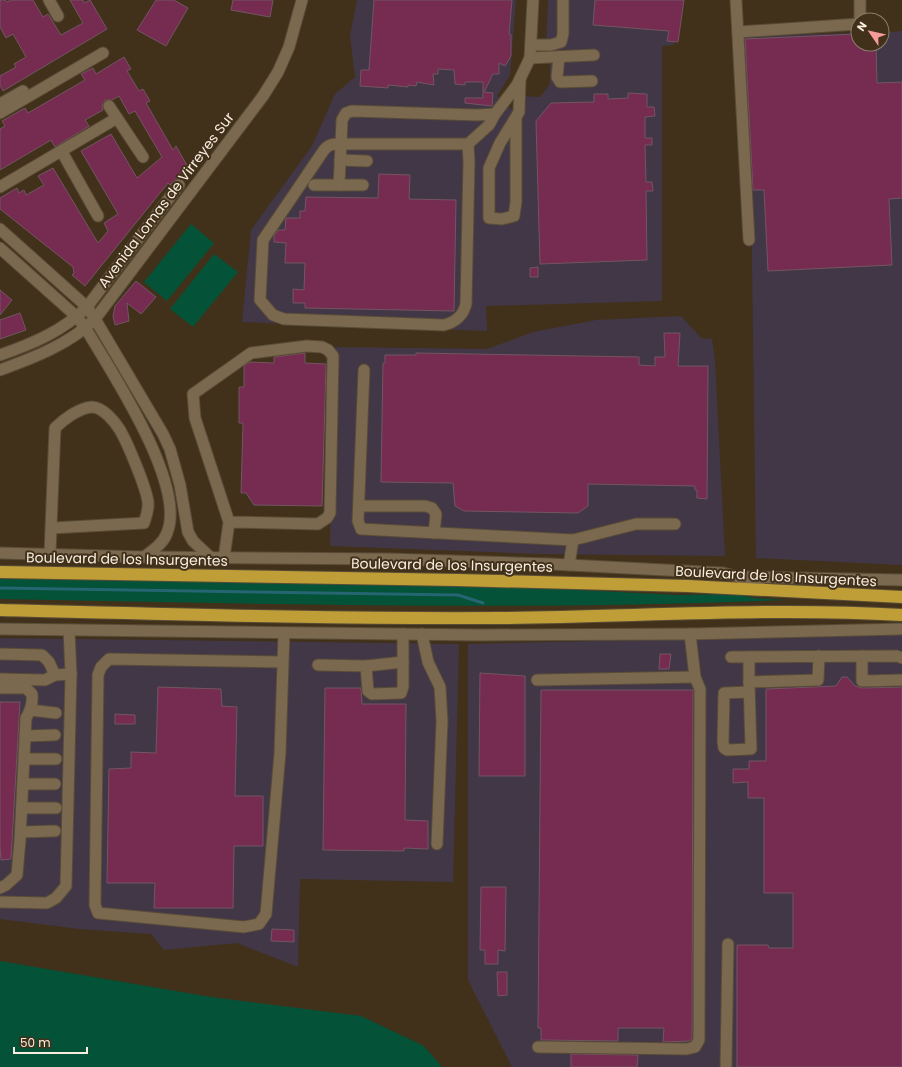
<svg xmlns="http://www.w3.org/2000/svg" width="902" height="1067" font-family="Poppins,sans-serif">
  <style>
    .industrial { fill: #423747 }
    .green { fill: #045237 }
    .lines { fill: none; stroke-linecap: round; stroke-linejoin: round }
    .stream { stroke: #266572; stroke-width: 3 }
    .building { fill: #752c50; stroke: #735562 }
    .minor-casing { stroke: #594c37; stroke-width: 13 }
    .highway-casing { stroke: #594c37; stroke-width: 14 }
    .minor { stroke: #7a684f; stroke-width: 11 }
    .highway { stroke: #bf9e38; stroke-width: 12 }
    .labels { text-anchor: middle; stroke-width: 4; stroke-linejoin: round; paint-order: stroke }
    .street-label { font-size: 14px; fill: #f8eddf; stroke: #41311a }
  </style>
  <rect width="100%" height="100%" fill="#41311a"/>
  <g class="industrial">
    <path d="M357,0H516L510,75L497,96L512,109L522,96L540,97L550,84V48H546L548,0H679L674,45L662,46V301L486,306L487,331L242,322L251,230L312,146L335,94L355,77L350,36Z"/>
    <path d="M902,31V565L756,558L751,191L742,36L858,33V44H882V33Z"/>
    <path d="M681,316L701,338L712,339L715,360L725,556L541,554L330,546L334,347L487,349L533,332L596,320Z"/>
    <path d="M902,634V1067H512L468,980V644Z"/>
    <path d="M0,638L459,644L453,882L300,879L298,967L237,943L164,950L151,934L79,929L0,919Z"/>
  </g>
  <g class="green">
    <path d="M191,224L214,243L167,301L144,282Z"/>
    <path d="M214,254L238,272L193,327L170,309Z"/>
    <path d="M0,577L478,585L678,595L737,594L753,598L786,600C524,611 262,604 0,599Z"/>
    <path d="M0,961L211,997L361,1016L424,1046L442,1067H0Z"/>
  </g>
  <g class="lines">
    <path class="stream" d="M0,588L458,595L483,603"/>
  </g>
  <g class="building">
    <path d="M0,0H5L7,2L11,0H33L43,17L48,14L61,35L83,23L70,0H83L84,3L90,0L107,29L3,91L0,85V76L16,67L14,64L26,57L13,34L6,38L0,27Z"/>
    <path d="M156,0H174L188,8L166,46L137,30Z"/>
    <path d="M233,0H273L270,17L231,10Z"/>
    <path d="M374,0H512L509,34L511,35V56L505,66L499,63V74H493L484,92L493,93L492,106L465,103V98H483V82H465V85L455,84L454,70L438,69V74H433L434,85L417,82L416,86L408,85V87L388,85V88L360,86L361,70H369Z"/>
    <path d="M595,0H684L678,42L667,41L669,31L593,25Z"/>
    <path d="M858,34V44H876L877,83L902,82V198L889,199L892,265L768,271L764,190H753L745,39Z"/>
    <path d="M124,57L131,69L127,71L139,91L143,89L150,101L146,103L173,150L176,146L189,169L181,179H176L170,185L168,183L85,286L72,275L74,273L73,267L0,209V198L17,188L19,193L24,190L26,195L44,185L38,176L53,168L98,243L108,231L104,223L118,214L81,151L111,134L137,178L162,157L135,111L129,114L119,96L112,100H105L102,106L103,110L85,120L89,126L55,147L51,140L0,170V129L5,126L2,121L25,108L28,113L85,80L81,74L93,68L96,74Z"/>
    <path d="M628,93L647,94V107H654L655,116L645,117V138H652V145H645L646,182H652L653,191H646L647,260L540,264L536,121L551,103L594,102V94H608V99L628,98Z"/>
    <path d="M379,174L410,175L409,199L456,200L454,311L305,308V303H293V289L304,290L305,263H285L286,243L274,242V236L278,230H285L286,218H300V211H305L306,197L378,198Z"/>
    <path d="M538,267V277H530V268Z"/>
    <path d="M136,281L156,297L141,314L127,303L129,321L115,325L113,316L115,306Z"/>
    <path d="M0,290L12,300L0,315Z"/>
    <path d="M20,313L26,330L0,339V320Z"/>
    <path d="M664,333H680L678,366H708L707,499L697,498V490H695V486L588,484V506L578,513L464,511L455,506L453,483L381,482L383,363H385V355H416V353L639,357V365L655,366V357H665Z"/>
    <path d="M305,353V363L326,364L322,506L254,505L246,493H241L243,423H239V387H244V366L250,362L274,363V357Z"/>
    <path d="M660,654H671L669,669H659Z"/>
    <path d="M480,673L525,676V776H479Z"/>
    <path d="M842,677H847L855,686L862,688L902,687V1067H737V945H768L769,948H793V893H764V798H748V782L733,783V769H749V761H766V689L836,686Z"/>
    <path d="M158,687L221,689L222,706L237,707L235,796H263V846H234L233,908H154L155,883H107L109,769L131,768V752L156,753Z"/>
    <path d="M325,688H361L362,704H406L405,820L428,821V849L404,848V851L323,850Z"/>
    <path d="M541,690H693L692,1038L690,1041L663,1042L664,1028H618V1041L541,1040V1028H538Z"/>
    <path d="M0,702H20L11,859L1,860L0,847Z"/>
    <path d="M115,714L135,715V724H115Z"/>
    <path d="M481,887H506L505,951L498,950V964H485V950H480Z"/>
    <path d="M272,929L294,930V942L271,941Z"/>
    <path d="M497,972H507V995L498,996Z"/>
    <path d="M571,1054L638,1055L637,1067H571Z"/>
  </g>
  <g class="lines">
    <defs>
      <g id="minor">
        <path d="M49,0L58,16"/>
        <path d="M736,0L749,240"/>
        <path d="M860,0V20"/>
        <path d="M738,32L858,24"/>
        <path d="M531,45H551L561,42L563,34V0"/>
        <path d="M559,57L557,77L560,82L592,81"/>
        <path d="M530,58L594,55"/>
        <path d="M0,104L23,91"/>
        <path d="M109,106L143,157"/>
        <path d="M352,111L477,115L495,114L489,125L468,144H341L342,120L346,113Z"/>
        <path d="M0,113L103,53"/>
        <path d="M495,114L517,85L530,58L533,0"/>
        <path d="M516,118V202L514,216L502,219L489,218V168L500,143L519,112L520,79"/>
        <path d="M62,152L98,216"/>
        <path d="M340,160L367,161"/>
        <path d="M314,185H363"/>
        <path d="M339,185L341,144C333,144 329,144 324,150L263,240L260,300L273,315L284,319L444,325C456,322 463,316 466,304L469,162L468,144"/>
        <path d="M0,187L117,118"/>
        <path d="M0,229L87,307L95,319L163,434L170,449L180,485L188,532L193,541L211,558"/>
        <path d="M0,248L77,317L86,329C111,371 187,485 167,533C163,544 153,550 144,557"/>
        <path d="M0,355C32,344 63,331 87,307L179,185"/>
        <path d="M0,370C33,358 70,344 95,319L263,96L278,72L289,47L302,0"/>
        <path d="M364,370L358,521L361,529L573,540"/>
        <path d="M360,506H425L432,508L436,514L434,533"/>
        <path d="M0,553L144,557L390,559L550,564L723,573L739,577L763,589"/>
        <path d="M50,553L55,428C64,419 79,408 92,407C103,407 115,422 120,430C128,444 146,487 148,502C149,509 146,517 144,523L52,528"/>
        <path d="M224,558L229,522L195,418L193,394L251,353L307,346L322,347L328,350L333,356L330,513L327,518L318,524L229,522"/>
        <path d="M569,565L573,540L636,524H675"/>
        <path d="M743,577L902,580"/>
        <path d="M0,629L482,635L690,634L902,629"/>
        <path d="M422,634L428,662L440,687L442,721L437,844"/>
        <path d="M0,654L42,655L49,662L55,675"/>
        <path d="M862,656V681L902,680"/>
        <path d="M731,657L897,656L902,658"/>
        <path d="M283,662L109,659L101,667L98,675L95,905L98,913L244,927L259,924L266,914L280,753L284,633"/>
        <path d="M318,665L366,666L368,691L372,694L401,693L403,687V634"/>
        <path d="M366,666L403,662"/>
        <path d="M0,679L45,680L55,675L71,674"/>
        <path d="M537,680L695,677"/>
        <path d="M749,682V657"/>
        <path d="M0,688H26L32,694C33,703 31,710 26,718L20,840L17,875L6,885L0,888"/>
        <path d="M749,692L724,693L723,742L724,748L727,750L751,749L749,682L818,680L819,656"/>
        <path d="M30,710L56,713"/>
        <path d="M25,736L55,735"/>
        <path d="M24,759H56"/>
        <path d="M23,784H55"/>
        <path d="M22,808H56"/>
        <path d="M21,832L55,831"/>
        <path d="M0,902L47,903L56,898L66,886L71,674L69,630"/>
        <path d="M538,1047L687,1049L695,1047L699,1040L700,689L695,677L690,634"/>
        <path d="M726,1067L728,944"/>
      </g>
      <g id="highway">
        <path d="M0,572L457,580L688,586L902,597"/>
        <path d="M0,610C166,614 332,619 499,618C633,617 768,607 902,615"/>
      </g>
    </defs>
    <use href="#minor" class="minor-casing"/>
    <use href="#highway" class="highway-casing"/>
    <use href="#minor" class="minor"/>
    <use href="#highway" class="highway"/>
  </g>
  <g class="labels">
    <g class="street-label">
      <text transform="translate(166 200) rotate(-53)" y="5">Avenida Lomas de Virreyes Sur</text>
      <text transform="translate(127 559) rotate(1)" y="5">Boulevard de los Insurgentes</text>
      <text transform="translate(452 565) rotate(1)" y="5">Boulevard de los Insurgentes</text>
      <text transform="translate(776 576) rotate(3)" y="5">Boulevard de los Insurgentes</text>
    </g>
  </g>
  <g transform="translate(870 32) rotate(304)"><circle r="19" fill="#41311a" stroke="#8a7c69"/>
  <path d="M0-3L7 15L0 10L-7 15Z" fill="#f59b99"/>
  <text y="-6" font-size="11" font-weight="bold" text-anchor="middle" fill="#f8eddf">N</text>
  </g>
  <path d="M14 1047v6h73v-6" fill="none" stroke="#f8eddf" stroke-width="2"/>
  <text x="20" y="1047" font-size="12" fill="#f8eddf" stroke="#41311a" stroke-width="3" paint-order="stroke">50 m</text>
</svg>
